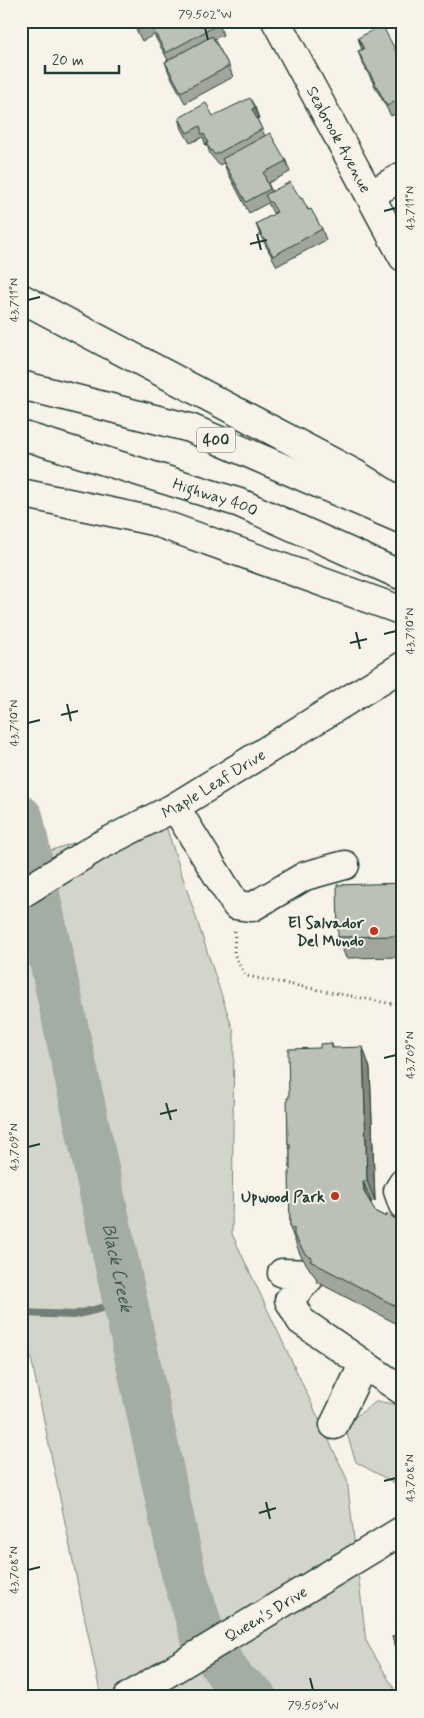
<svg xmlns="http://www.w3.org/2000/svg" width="424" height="1718" font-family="Mynerve,sans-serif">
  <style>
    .green { fill: #d3d5ca; stroke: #79897f }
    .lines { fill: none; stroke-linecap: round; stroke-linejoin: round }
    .stream { stroke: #6f8077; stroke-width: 8 }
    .river { stroke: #a4ada3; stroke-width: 45 }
    .minor-casing { stroke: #1f3d34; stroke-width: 31 }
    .highway-casing { stroke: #1f3d34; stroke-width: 31 }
    .path { stroke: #1f3d34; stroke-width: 3; stroke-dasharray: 1 4; stroke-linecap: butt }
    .minor { stroke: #f7f3e8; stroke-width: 28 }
    .highway { stroke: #f7f3e8; stroke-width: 28 }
    .wall { fill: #a1a69d; stroke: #1f3d34 }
    .shaded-wall { fill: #83877f; stroke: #1f3d34 }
    .building { fill: #bbc1b6; stroke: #1f3d34 }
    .ticks { fill: none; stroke: #1f3d34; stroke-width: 2 }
    .poi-dot { fill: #c8321e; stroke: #f7f3e8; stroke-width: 2 }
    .labels { text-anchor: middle; stroke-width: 4; stroke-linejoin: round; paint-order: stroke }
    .shield { fill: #f7f3e8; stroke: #60746a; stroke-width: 1 }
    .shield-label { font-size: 15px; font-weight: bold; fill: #1f3d34 }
    .street-label { font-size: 16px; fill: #1f3d34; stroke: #f7f3e8 }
    .poi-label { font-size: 16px; font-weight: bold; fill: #1f3d34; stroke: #f7f3e8; text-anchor: end }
    .water-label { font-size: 18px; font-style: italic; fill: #405950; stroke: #f7f3e8 }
    .neatline { fill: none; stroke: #1f3d34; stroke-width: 2 }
    .ticks-label { font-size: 12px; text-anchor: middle; fill: #1f3d34 }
  </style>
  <rect width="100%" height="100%" fill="#f7f3e8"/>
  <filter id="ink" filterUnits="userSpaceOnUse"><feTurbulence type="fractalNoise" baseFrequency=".02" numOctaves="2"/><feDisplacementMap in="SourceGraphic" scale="10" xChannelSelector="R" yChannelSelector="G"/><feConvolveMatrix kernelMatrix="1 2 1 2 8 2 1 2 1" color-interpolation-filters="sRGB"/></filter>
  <g filter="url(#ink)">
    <g class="green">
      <path d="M162,814L234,1033L232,1234L347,1479L366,1641L399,1697H101L21,1309V860Z"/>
      <path d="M377,1401L403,1406V1480L394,1483L356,1462L344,1425Z"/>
    </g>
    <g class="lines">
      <path class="stream" d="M21,1313L74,1315L126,1302"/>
      <path class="river" id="s1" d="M21,818L183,1571L203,1636L234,1682L254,1697"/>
      <defs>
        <g id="minor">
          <path id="s2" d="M276,21L403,257"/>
          <path d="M370,195L403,176"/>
          <path d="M175,807L236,905L252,907L305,876L345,865"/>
          <path id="s3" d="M21,894L97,847L175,807L403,666"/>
          <path d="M403,1183L398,1191L403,1205"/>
          <path d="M282,1273L313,1274L289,1300L301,1321L403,1391"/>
          <path d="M334,1425L363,1365"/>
          <path id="s4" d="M128,1697L403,1530"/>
        </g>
        <g id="highway">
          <path d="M21,298L357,475L403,504"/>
          <path d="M21,385L190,428L401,519"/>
          <path id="s5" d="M21,435L240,503L403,576"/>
          <path d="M21,493L153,521L403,611"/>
        </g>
      </defs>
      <use href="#minor" class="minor-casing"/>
      <use href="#highway" class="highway-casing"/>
      <path class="path" d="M235,931L234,954L246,976L403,1006"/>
      <use href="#minor" class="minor"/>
      <use href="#highway" class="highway"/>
    </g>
    <g class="wall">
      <path d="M132,21H218L223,35L214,39L229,66L233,77L185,103L169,73L165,62L168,60L154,35L142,41Z"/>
      <path d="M358,38L403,64V110L391,116L362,62L358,51L362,50Z"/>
      <path d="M213,116L259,118L257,119L265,136L286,161L290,172L268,183L272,192L301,199L322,229L326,240L277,266L260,235L256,224L276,213L275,212L273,213L268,203L249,213L226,169L224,163L219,165L210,154L207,145L206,146L203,137L190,143L182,129L179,118Z"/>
      <path d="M403,883V957L346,958L338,937Z"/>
      <path d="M332,1043L333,1048L370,1068L375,1201H371V1204L376,1212L386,1217L403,1223V1327L317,1282L315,1276L313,1274L301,1256L298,1249L290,1228V1150L288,1144L289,1098L320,1048Z"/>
      <path d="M403,1617V1662L399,1656L392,1637L398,1633L395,1622Z"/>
    </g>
    <g class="shaded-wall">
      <path d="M255,107L259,118L256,120L252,109Z"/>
      <path d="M397,930L403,947V952L397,936Z"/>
      <path d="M363,1047L370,1068L375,1201L367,1181Z"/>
      <path d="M363,1181L371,1201V1213L364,1192Z"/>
    </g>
    <g class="building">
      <path d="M133,21H218L219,24L166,53L150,24L139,30Z"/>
      <path d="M382,25L403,64V97L387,106L358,51L364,49L358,38Z"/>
      <path d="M403,27V39L398,29Z"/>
      <path d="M212,36L229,66L181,92L165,62Z"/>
      <path d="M250,98L255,107L252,109L262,129L215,155L206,144L208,143L204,134L202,135L200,126L187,133L179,118L206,103L213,116Z"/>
      <path d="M270,133L286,161L263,173L266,177L265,178L270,189L246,202L222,159Z"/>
      <path d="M290,182L301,199L302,198L308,210L311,209L322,229L273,256L256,224L277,212L271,202H269L265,195Z"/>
      <path d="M403,883V930H397V936L338,937L337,885Z"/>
      <path d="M332,1043V1048L363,1047L367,1181H363L364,1192L376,1212L386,1217L387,1214L403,1223V1310L310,1261L312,1258L305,1254L294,1235V1228H290L289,1170H290V1144H288L287,1098H289L288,1049L320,1048V1044Z"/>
      <path d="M403,1617V1654L392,1637L400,1632L395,1622Z"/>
    </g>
  </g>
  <path class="ticks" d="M205,28L208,40M384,211L396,208M257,234L261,250M250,244L267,240M28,300L40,297M356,632L360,649M384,634L396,631M350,643L367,639M67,704L71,721M61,715L78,711M28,723L40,720M384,1058L396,1055M166,1103L171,1120M160,1114L177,1110M28,1147L40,1144M384,1481L396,1478M266,1502L270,1519M259,1513L276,1508M28,1570L40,1567M310,1678L313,1690"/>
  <g class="poi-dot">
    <circle cx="374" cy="931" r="5"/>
    <circle cx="335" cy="1196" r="5"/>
  </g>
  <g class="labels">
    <rect class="shield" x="197" y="427.5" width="38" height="25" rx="4"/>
    <g class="shield-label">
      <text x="216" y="445">400</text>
    </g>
    <g class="street-label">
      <text dy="6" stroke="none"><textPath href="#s2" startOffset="134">Seabrook Avenue</textPath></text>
      <text dy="6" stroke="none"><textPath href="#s5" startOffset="204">Highway 400</textPath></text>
      <text dy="6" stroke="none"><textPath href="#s3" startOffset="222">Maple Leaf Drive</textPath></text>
      <text dy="6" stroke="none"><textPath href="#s4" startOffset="161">Queen's Drive</textPath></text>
    </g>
    <g class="poi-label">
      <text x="364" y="928">El Salvador<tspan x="364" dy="18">Del Mundo</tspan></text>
      <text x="325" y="1202">Upwood Park</text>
    </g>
    <g class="water-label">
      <text dy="6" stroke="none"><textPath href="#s1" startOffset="460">Black Creek</textPath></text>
    </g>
  </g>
  <rect width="424" height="1718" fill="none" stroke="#f7f3e8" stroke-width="55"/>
  <path d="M45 65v8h74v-8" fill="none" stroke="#1f3d34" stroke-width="2.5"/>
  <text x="52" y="65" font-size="15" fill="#1f3d34" stroke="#f7f3e8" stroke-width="4" paint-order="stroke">20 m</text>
  <rect x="28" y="28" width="368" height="1662" class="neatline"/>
  <g class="ticks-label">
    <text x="205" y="18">79.502°W</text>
    <text transform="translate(410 208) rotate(-90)" y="4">43.711°N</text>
    <text transform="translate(14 300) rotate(-90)" y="4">43.711°N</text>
    <text transform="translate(410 631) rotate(-90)" y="4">43.710°N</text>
    <text transform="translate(14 723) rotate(-90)" y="4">43.710°N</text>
    <text transform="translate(410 1055) rotate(-90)" y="4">43.709°N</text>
    <text transform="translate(14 1147) rotate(-90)" y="4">43.709°N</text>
    <text transform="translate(410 1478) rotate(-90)" y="4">43.708°N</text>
    <text transform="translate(14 1570) rotate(-90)" y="4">43.708°N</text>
    <text x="313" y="1709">79.503°W</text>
  </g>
</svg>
